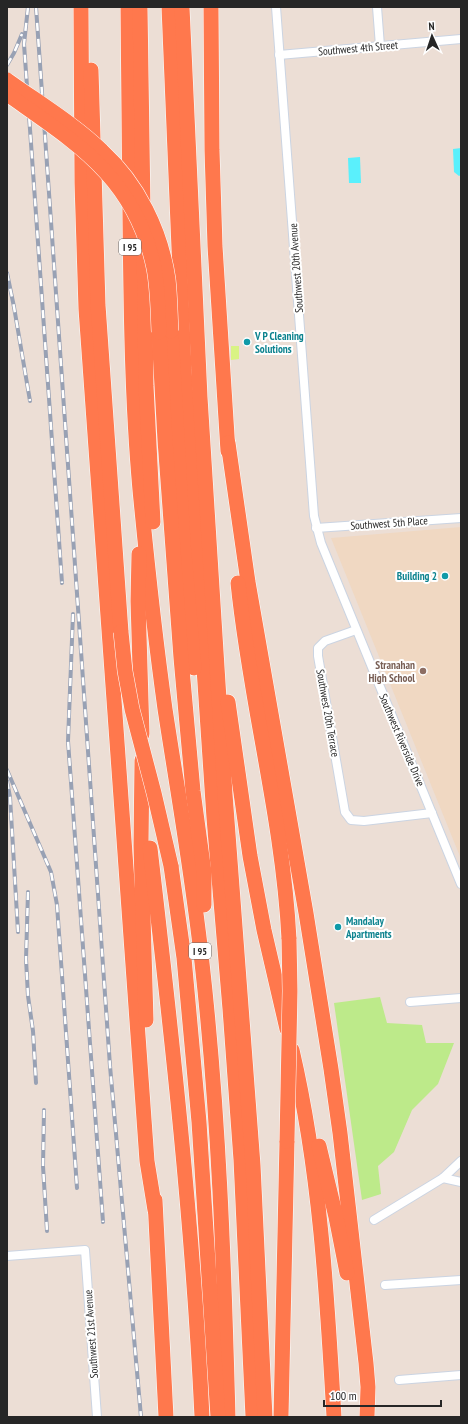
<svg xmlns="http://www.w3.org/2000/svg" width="468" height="1424" font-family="'PT Sans Narrow',sans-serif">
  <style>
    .education { fill: #f0d8c2 }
    .green { fill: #bdea8a }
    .pitch { fill: #d9f384 }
    .water { fill: #5af0fc }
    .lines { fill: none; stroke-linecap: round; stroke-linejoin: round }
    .street-casing { stroke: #cbd4e2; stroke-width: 10 }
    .highway-casing { stroke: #fff; stroke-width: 16 }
    .street { stroke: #fff; stroke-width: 8 }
    .highway { stroke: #ff784d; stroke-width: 15 }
    .rail-casing { stroke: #98a1b4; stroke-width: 4 }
    .rail { stroke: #fff; stroke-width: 2.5; stroke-dasharray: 8; stroke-linecap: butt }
    .highway-bridge-casing { stroke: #fff; stroke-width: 16; stroke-linecap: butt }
    .highway-bridge { stroke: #ff784d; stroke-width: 15 }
    .culture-dot { fill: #0f9aa8; stroke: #fff; stroke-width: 1.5 }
    .education-dot { fill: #8d6e63; stroke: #fff; stroke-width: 1.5 }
    .labels { text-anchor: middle; stroke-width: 4; stroke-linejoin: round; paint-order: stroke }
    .shield { fill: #fff; stroke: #676767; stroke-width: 1 }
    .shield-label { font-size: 10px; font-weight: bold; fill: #262626 }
    .street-label { font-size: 11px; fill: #262626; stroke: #fff }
    .culture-label { font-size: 11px; font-weight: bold; fill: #0d838f; stroke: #fff; text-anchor: start }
    .education-label { font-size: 11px; font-weight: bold; fill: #785e54; stroke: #fff; text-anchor: end }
  </style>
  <rect width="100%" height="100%" fill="#ecded5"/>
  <path class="education" d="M461,527V859L331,538Z"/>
  <path class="green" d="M380,997L387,1023L422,1025L426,1043H454L438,1084L412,1110L394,1152L378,1166L381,1194L362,1200L334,1003Z"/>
  <path class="pitch" d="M231,346H239V359L231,360Z"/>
  <g class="water">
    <path d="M461,148V175L459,176L454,172L453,149Z"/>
    <path d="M360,157L361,183H349L348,158Z"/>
  </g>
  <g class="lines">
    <defs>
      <g id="street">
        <path d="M276,7L314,516L321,543L461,884"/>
        <path d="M377,7L380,46"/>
        <path d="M279,55L461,39"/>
        <path d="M316,528L461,518"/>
        <path d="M356,630L325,641L318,648V656L345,812L351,820L364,821L432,813"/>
        <path d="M410,1002L461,998"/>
        <path d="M443,1178L461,1182"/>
        <path d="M374,1220L443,1178L461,1161"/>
        <path d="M7,1256L85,1250L97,1417"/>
        <path d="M385,1285L461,1280"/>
        <path d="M399,1380L461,1375"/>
      </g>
      <g id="highway">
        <path d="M81,7L82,183L86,309L147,1161L155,1210"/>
        <path d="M128,7C129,78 129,149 130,220C131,310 132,401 140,490C147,563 155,637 165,709C178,794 193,878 202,963C219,1114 224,1265 228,1417"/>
        <path d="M140,7L143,208"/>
        <path d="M169,7L184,369L214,818L230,1009L241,1160L253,1417"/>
        <path d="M182,7L200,397L225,794L253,1165L265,1417"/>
        <path d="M211,7L212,150L215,246L228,451"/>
        <path d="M91,70L98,305L121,632"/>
        <path d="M144,240L146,386L153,522"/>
        <path d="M171,331L183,542L194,668"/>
        <path d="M159,332L165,440L181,658L193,791L204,872V905"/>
        <path d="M228,443L248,582L306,913L331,1069L340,1133L366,1363L368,1387L367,1417"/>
        <path d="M139,554L138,601L142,734"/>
        <path d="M238,583C250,703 283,819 289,939"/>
        <path d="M228,702L250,856L264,930L287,1029"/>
        <path d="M142,760L141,846L146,1020"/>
        <path d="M150,848C172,1037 193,1226 202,1417"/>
        <path d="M171,866L184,958L199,1122L218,1417"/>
        <path d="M292,1050C320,1170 327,1294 334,1417"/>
        <path d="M319,1146L336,1217L347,1273"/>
        <path d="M155,1200L166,1417"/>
        <path d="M281,1417L287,1141"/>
      </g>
    </defs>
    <use href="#street" class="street-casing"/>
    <use href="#highway" class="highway-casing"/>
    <use href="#street" class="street"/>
    <use href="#highway" class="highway"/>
    <defs>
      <g id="rail">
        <path d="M28,7L24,44L62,583"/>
        <path d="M36,7L110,1066L141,1417"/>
        <path d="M7,65L14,53L22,34"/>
        <path d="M7,273L14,307L30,401"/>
        <path d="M73,614L68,741L103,1222"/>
        <path d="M7,770L51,872L57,905L77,1188"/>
        <path d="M7,781L10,797L18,932"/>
        <path d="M28,892L26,959L28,996L33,1031L36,1083"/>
        <path d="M44,1110L43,1166L47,1231"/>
      </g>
    </defs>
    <use href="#rail" class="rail-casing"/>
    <use href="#rail" class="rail"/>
    <defs>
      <g id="highway-bridge">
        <path d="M7,80C39,103 74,124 102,151C138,184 161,231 168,279C170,297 170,314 171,331"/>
        <path d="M7,94C76,143 135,177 154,268C158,289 158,310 159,332"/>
        <path d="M121,632L125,671L132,709L154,793L171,866"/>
        <path d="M287,1141L290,991L289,939"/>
      </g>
    </defs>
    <use href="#highway-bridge" class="highway-bridge-casing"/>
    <use href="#highway-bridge" class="highway-bridge"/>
  </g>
  <g class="culture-dot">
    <circle cx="247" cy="342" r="4"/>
    <circle cx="445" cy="576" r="4"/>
    <circle cx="338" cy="927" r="4"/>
  </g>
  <circle class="education-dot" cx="423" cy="671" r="4"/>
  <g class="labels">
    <g class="shield">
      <rect x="119" y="239" width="22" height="16" rx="3"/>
      <rect x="189" y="943" width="22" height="16" rx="3"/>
    </g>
    <g class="shield-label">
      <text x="130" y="251">I 95</text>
      <text x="200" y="955">I 95</text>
    </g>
    <g class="street-label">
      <text transform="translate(358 48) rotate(-5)" y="4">Southwest 4th Street</text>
      <text transform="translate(296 268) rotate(-94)" y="4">Southwest 20th Avenue</text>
      <text transform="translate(389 523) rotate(-4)" y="4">Southwest 5th Place</text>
      <text transform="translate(328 713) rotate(80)" y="4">Southwest 20th Terrace</text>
      <text transform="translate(402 740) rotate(67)" y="4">Southwest Riverside Drive</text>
      <text transform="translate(91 1334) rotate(-94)" y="4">Southwest 21st Avenue</text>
    </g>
    <g class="culture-label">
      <text x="255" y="340">V P Cleaning<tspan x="255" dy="13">Solutions</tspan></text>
      <text x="437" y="580" text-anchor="end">Building 2</text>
      <text x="346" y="925">Mandalay<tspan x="346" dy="13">Apartments</tspan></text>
    </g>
    <g class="education-label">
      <text x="415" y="669">Stranahan<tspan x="415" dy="13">High School</tspan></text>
    </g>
  </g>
  <rect width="468" height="1424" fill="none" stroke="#262626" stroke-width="16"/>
  <g transform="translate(432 36) rotate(357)" stroke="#ffffff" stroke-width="3" paint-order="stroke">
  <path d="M0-3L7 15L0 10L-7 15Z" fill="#262626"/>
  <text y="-6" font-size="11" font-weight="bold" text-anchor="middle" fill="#262626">N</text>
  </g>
  <path d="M324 1400v6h117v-6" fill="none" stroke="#262626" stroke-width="2"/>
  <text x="330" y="1400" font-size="12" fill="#262626" stroke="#ffffff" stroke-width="3" paint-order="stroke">100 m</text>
</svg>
